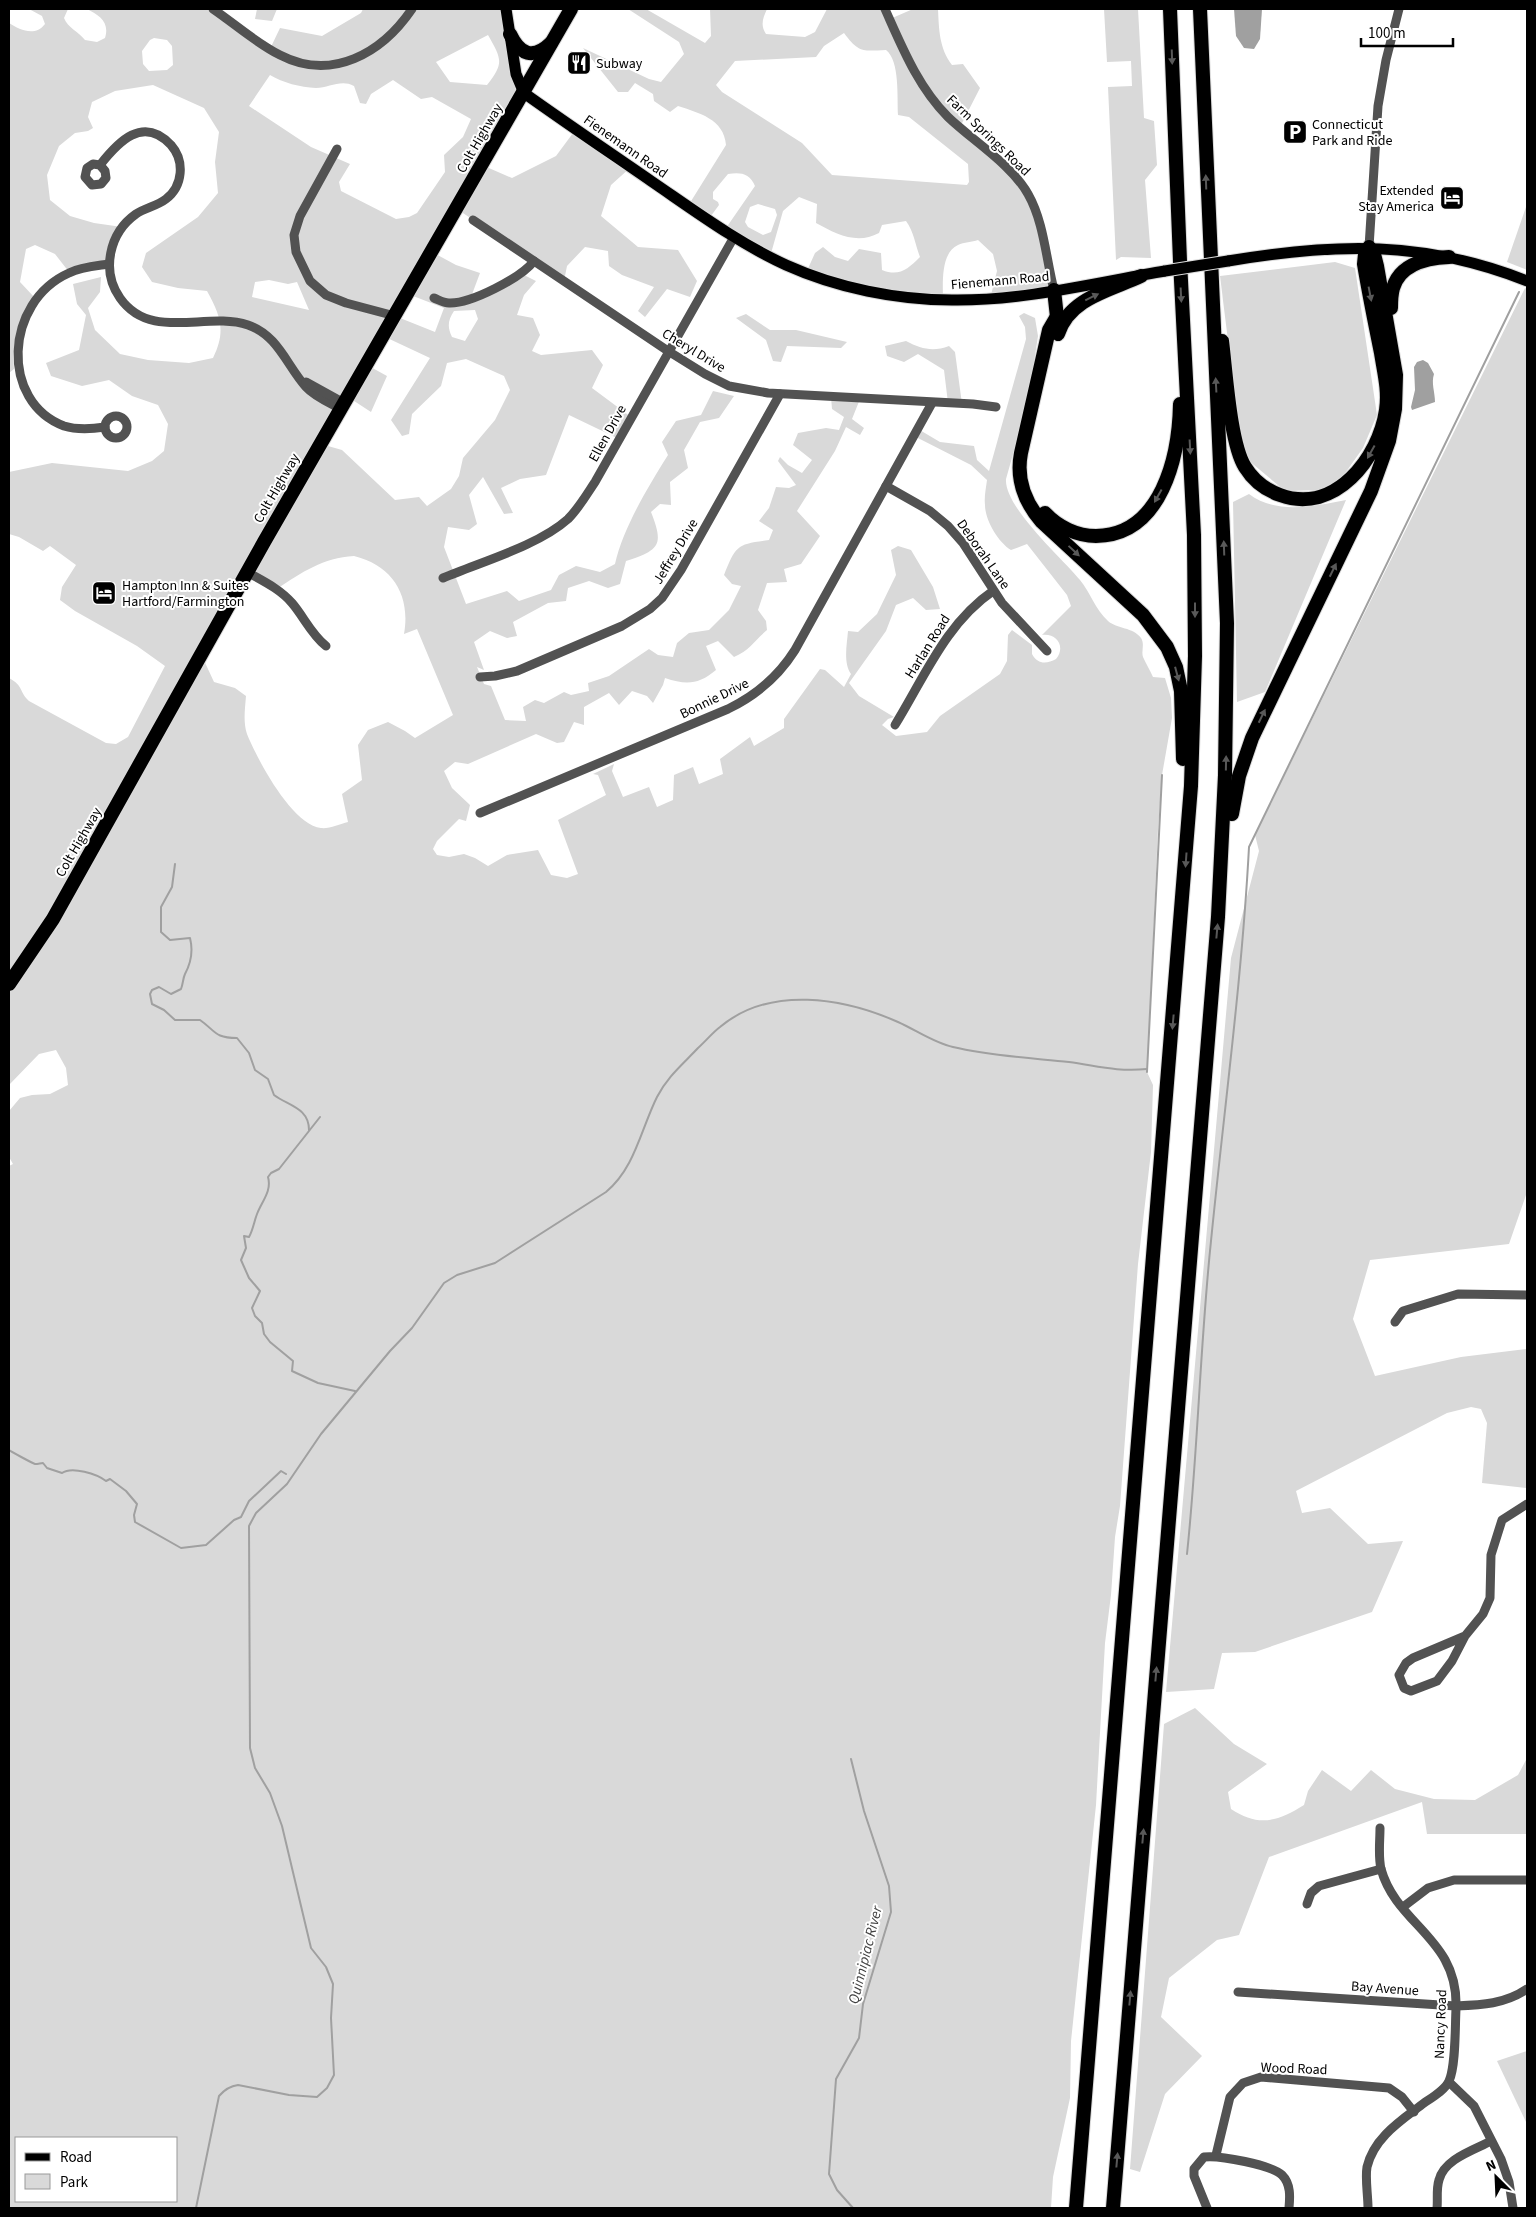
<svg xmlns="http://www.w3.org/2000/svg" width="1536" height="2217" font-family="'Source Sans 3',sans-serif">
  <style>
    .green { fill: #d9d9d9; fill-rule: evenodd }
    .water { fill: #a0a0a0 }
    .lines { fill: none; stroke-linecap: round; stroke-linejoin: round }
    .stream { stroke: #a0a0a0; stroke-width: 2 }
    .major-casing { stroke: #dbdbdb; stroke-width: 13 }
    .highway-casing { stroke: #dbdbdb; stroke-width: 16 }
    .minor { stroke: #525252; stroke-width: 9 }
    .major { stroke: #000; stroke-width: 11 }
    .highway { stroke: #000; stroke-width: 14 }
    .major-bridge-casing { stroke: #dbdbdb; stroke-width: 13; stroke-linecap: butt }
    .major-bridge { stroke: #000; stroke-width: 11 }
    .oneway { fill: #595959 }
    .labels { text-anchor: middle; stroke-width: 4; stroke-linejoin: round; paint-order: stroke }
    .poi-label { font-size: 14px; fill: #000; stroke: #fff; text-anchor: start }
    .street-label { font-size: 14px; fill: #000; stroke: #fff }
    .water-label { font-size: 15px; font-style: italic; fill: #414141; stroke: #fff }
  </style>
  <rect width="100%" height="100%" fill="#fff"/>
  <g class="green">
    <path d="M29,9H68L64,18C68,28 78,31 85,40L97,42L105,38C110,22 99,15 87,9H213L270,49L280,28L322,36L361,13L363,9H506L520,87L482,165L512,178L556,156L576,129L631,167L611,185L601,216L638,247L678,250L697,281L690,297L667,289L645,317L638,311L654,287L622,275L609,266L608,251L585,247L567,266L564,281L457,209L432,252L456,265L480,273L471,297L522,274L536,281L524,295L517,315L533,318L540,335L532,351L541,355L592,350L603,365L592,388L631,417L619,439L569,415L546,475L520,479L501,488L513,513L504,514L483,477L469,495L477,524L469,530L448,527L444,547L466,604L507,591L519,601L551,590L559,575L576,566L600,572L615,564C623,528 648,487 668,455L662,442L676,421L701,415L713,391L734,396L719,418L700,422L684,450L688,468L670,482L671,505L660,504L651,512C664,545 660,550 626,561L620,584L608,588L589,581L568,588L566,601L548,603L513,622L517,636L507,638L490,631L474,642L484,670L477,667L484,684L491,686L505,720L526,721L523,707L535,700L544,703L564,692L571,695L589,691L588,683L609,676L649,649L658,655L673,657L677,643L689,633L709,630L729,610L741,586L732,584L724,575C736,545 737,544 769,540L773,530L759,521L769,508L776,487L789,488L796,485L778,461L780,457L788,465L802,473L812,460L793,445L798,433L826,428L839,430L844,417L832,409L831,397L860,399L852,419L864,428L860,435L846,427L835,451L797,511L820,536L801,564L784,569L787,582L767,583L758,610L766,621L767,630C754,641 750,650 734,657L718,641L706,646L716,670C698,685 686,685 665,678L663,685L653,703L647,696L632,691L619,705L609,693L584,707V725L574,722L564,742L557,743L536,734L468,764L455,762L444,771L452,788L470,805L466,821L459,819L437,841L433,849L437,855L449,857L464,854L475,858L488,866L507,855L538,850L551,875L567,878L578,874L558,820L606,795L598,775L593,774L614,764L612,771L623,797L649,787L657,807L673,800L674,775L693,767L699,784L723,774L720,759L750,737L754,746L784,728V719L820,669L825,670L844,687L851,674C843,663 847,644 848,631L858,632L877,614L896,575L891,550L898,546L911,550L933,587L940,609L926,610L913,598L896,605L886,631L849,683L859,696L894,717L888,719L882,725L896,736L927,732L940,716L1000,674L1007,661L1008,635L1012,630L1032,645V654C1038,665 1047,664 1056,659C1066,647 1057,633 1042,635L1071,606L1067,595L1027,544L1011,550C998,542 985,520 985,505C984,497 986,488 987,480L971,465L914,436L918,429L940,442L974,446L977,460L989,471L1026,339L1025,327L1019,316L1024,313L1035,318L1038,336L1028,401L1006,479C1004,507 1062,558 1080,580C1090,592 1095,609 1108,621C1117,629 1133,627 1141,638C1145,644 1141,651 1143,657C1146,664 1150,670 1153,677L1165,678L1171,698L1172,718L1162,775L1158,829L1147,1072L1153,1085L1151,1152L1138,1264L1120,1506L1115,1537L1111,1595L1105,1643L1096,1805L1071,2041L1070,2098L1053,2177L1051,2208H9V1166L13,1164L9,1157V1111L20,1098L32,1095L50,1094L68,1085L66,1068L56,1050L39,1054L9,1085V678C24,686 19,692 29,701L106,743L116,744L128,737L165,666L137,646L75,611L60,600L62,587L76,565L50,546L43,551L19,537L9,534V472L52,463L128,471L152,461L164,451L168,424L158,405L132,396L109,380L82,386L51,376L46,363L79,350L86,315L77,304L73,284L101,277L100,292L88,308L95,330L120,354L148,360L189,363L213,358C226,332 221,316 207,291L178,288L152,282L142,267L146,253L198,217L218,193L215,162L219,132L204,108L153,85L115,91L92,102L88,117L93,128L88,131L75,133L59,146L47,175L50,200L70,216L94,223L122,227L109,264L69,272L55,254L35,245L26,249L20,282L35,298C20,322 11,340 14,369L9,373V23C20,30 35,37 45,24L42,16ZM488,35C501,58 505,63 487,85L450,82L436,62ZM154,38L167,40L172,46L173,65L167,70L149,71L143,64L142,51L150,40ZM270,75C283,83 300,87 316,88C329,88 341,79 354,86L360,103L366,104L371,94L393,80L421,99L432,97L471,119L463,137L444,155L445,172L417,213L409,217L396,219L341,191L339,182L350,164L311,147L249,106ZM269,280L288,284L297,282L309,310L252,297L255,282ZM408,294L444,308L435,332L395,316ZM475,310L478,319L465,341L452,337C447,327 448,320 454,311ZM383,336L430,358L391,420L402,436L409,434L412,414L441,386L447,363L466,359L504,376L510,390L495,420L463,458L459,476L451,489L427,506L419,497L395,500L342,450L321,444L348,397L371,412L387,376L367,365ZM354,556C392,565 411,595 404,634L417,629L453,715L415,738L405,731L388,722L368,730L358,745L362,780L342,794L348,822C340,824 329,829 321,828C292,825 257,759 247,734C243,722 245,709 246,696L235,688L214,682L201,654L248,572L277,589C302,572 323,558 354,556ZM16,2138H176V2201H16Z"/>
    <path d="M257,9H277L272,21L255,19Z"/>
    <path d="M628,9H646L705,43L711,36L710,9H767C763,18 760,25 766,34L805,37L815,32L827,9H885L890,19L913,9H938C939,29 939,48 952,65L963,64L980,88L959,129L1015,179L1030,199L1054,290L990,299L997,271L993,254L978,240C972,242 964,242 958,245C940,253 943,285 943,301L806,273L815,253L823,247L835,257L848,261L859,249L881,253L882,270C899,277 908,269 920,257C915,244 914,232 906,221L882,225L879,233C857,245 836,234 816,223L817,204L799,197L783,211L770,257L724,231L755,186C750,173 740,172 728,174L713,192V199L718,202L719,205L708,220L688,206L726,145C724,119 699,113 678,106L670,112L654,101L653,94L635,83L628,92H618L583,48L649,79L661,82L684,54L679,42ZM844,33C859,53 862,51 886,50C900,61 897,97 898,115L909,117L968,164L969,182L967,185L832,175L802,143L722,92L716,85L735,61L816,57L824,46ZM758,204L775,209L777,215L771,232L763,235L748,227L745,222L750,207Z"/>
    <path d="M1104,9H1138L1144,118L1154,121L1157,165L1145,180L1151,258L1121,257L1116,260L1108,87L1132,86L1131,61L1107,62Z"/>
    <path d="M1527,204V270L1507,262Z"/>
    <path d="M1335,262L1355,268L1377,415L1363,448L1341,479L1319,490L1285,491L1248,460L1240,438L1220,276Z"/>
    <path d="M1525,288L1527,289V1192L1509,1244L1370,1260L1353,1319L1375,1376L1461,1357L1527,1349V1488L1482,1483L1487,1423L1481,1409L1471,1407L1447,1413L1296,1491L1302,1513L1330,1508L1368,1544L1403,1541L1372,1612L1255,1652L1222,1653L1214,1689L1166,1692L1231,958L1259,851L1255,835Z"/>
    <path d="M746,314L770,330H796L847,342L841,348L787,346L781,362L773,361L766,340L736,318Z"/>
    <path d="M906,341C921,349 933,352 949,346L955,352L962,404L948,403L944,370L918,354L904,362L887,356L885,346Z"/>
    <path d="M1249,494C1277,515 1314,506 1346,500L1265,692L1237,702L1233,502Z"/>
    <path d="M1195,1708L1234,1744L1267,1764L1228,1792L1231,1809C1258,1827 1277,1822 1304,1805L1308,1791L1322,1770L1351,1791L1371,1770L1395,1789L1434,1799L1475,1800L1518,1775L1527,1758V1834H1427L1422,1802L1269,1857L1239,1935L1217,1940L1169,1978L1161,2017L1202,2056L1165,2094L1140,2172L1130,2169L1164,1724Z"/>
    <path d="M1527,2051V2124L1497,2061Z"/>
  </g>
  <g class="water">
    <path d="M1234,9H1262L1260,39L1254,49L1244,48L1236,36Z"/>
    <path d="M1423,360L1428,363L1434,374C1431,383 1435,392 1435,402L1412,410L1411,407L1415,390L1414,367L1417,362Z"/>
  </g>
  <g class="lines">
    <g class="stream">
      <path d="M175,864L172,887L161,907V932L170,940L190,938C193,950 191,963 185,974C183,978 183,984 181,989L171,994L159,987L152,990L150,994L152,1004L164,1010L175,1020H200C216,1031 214,1038 237,1038L249,1053L255,1070L268,1079L274,1095C289,1106 309,1108 309,1130"/>
      <path d="M1147,1072L1162,775"/>
      <path d="M320,1117L279,1169L271,1173L268,1177C272,1191 262,1201 257,1214C254,1222 253,1230 249,1237L244,1236L246,1248L241,1260L249,1278L260,1291L252,1308L255,1316L262,1323L264,1334L270,1342L293,1361L292,1371L318,1383L355,1391"/>
      <path d="M9,1450C10,1451 32,1463 35,1464C38,1464 41,1463 43,1463L47,1468L62,1473C72,1466 97,1474 106,1481L110,1479L126,1491L137,1504L134,1515L135,1522L181,1548L206,1545L234,1520L241,1517L249,1501L281,1471L286,1474"/>
      <path d="M1187,1554C1198,1450 1200,1345 1211,1241C1224,1110 1242,979 1249,847L1519,292"/>
      <path d="M851,1759L864,1811L889,1886L891,1912L863,2004L859,2038L836,2079L829,2174L837,2190L853,2208"/>
      <path d="M196,2208L219,2096C225,2089 230,2086 238,2085L289,2095L317,2097L327,2088L334,2075L331,2018L333,1984L326,1967L311,1948L282,1826L270,1793L255,1768L250,1748L249,1526L256,1513L287,1484L321,1434L390,1351L412,1328L444,1283L457,1275L495,1263L606,1192C635,1168 641,1129 657,1097C667,1077 683,1064 698,1048C706,1041 712,1033 720,1027C770,985 844,998 898,1022C916,1030 934,1043 953,1047C991,1056 1031,1058 1069,1062C1098,1066 1117,1072 1147,1069"/>
    </g>
    <defs>
      <g id="major">
        <path d="M506,9L516,74L524,93C566,123 609,152 651,181C695,211 738,243 786,265C837,288 897,300 952,300C1023,301 1095,283 1165,271"/>
        <path d="M1228,261C1335,243 1424,240 1527,281"/>
      </g>
      <g id="highway">
        <path d="M510,34C520,55 533,60 551,43"/>
        <path d="M1054,290L1058,326"/>
        <path d="M1391,308C1391,302 1391,295 1393,288C1400,264 1427,258 1449,257"/>
        <path d="M1056,318L1049,330L1021,453C1016,479 1024,501 1041,521L1143,615L1167,647L1176,667L1181,691L1183,759"/>
        <path d="M1058,334C1069,298 1111,290 1141,276"/>
        <path d="M1222,341C1226,372 1230,443 1245,467C1253,480 1266,490 1280,495C1335,515 1379,458 1386,410C1389,391 1384,372 1381,353C1375,323 1369,294 1364,264L1365,254L1369,247L1374,254L1377,266L1396,375L1395,409L1389,441L1371,491L1252,738L1239,776L1232,814"/>
        <path d="M1045,513C1058,527 1077,536 1096,536C1162,535 1179,456 1180,404"/>
        <path d="M9,984L53,919L264,542L571,9"/>
        <path d="M1076,2208L1191,786L1195,656L1194,535L1180,261L1170,9"/>
        <path d="M1113,2208L1218,917L1225,775L1227,623L1200,9"/>
      </g>
    </defs>
    <use href="#major" class="major-casing"/>
    <use href="#highway" class="highway-casing"/>
    <g class="minor">
      <path d="M213,9C235,24 256,43 280,55C332,82 382,53 412,9"/>
      <path d="M885,9C902,47 918,87 948,117C973,141 1011,164 1028,194C1044,222 1046,259 1054,290"/>
      <path d="M337,149L300,216L294,235L296,252L310,281L326,295L346,303L395,316"/>
      <path d="M100,165L105,171L106,178L101,184L92,185L85,177L87,168L93,164L100,165C118,142 143,115 171,145C185,161 183,186 166,199C157,206 145,208 136,214C109,233 101,271 120,298C151,342 206,311 248,325C278,335 287,366 306,387C315,397 330,403 341,409"/>
      <path d="M473,220L668,351L705,374L729,386L768,393L973,404L996,407"/>
      <path d="M1369,247L1378,106L1386,60L1399,9"/>
      <path d="M434,298C439,300 443,303 449,303C470,304 521,278 534,261"/>
      <path d="M306,382L344,403"/>
      <circle cx="116" cy="427" r="11"/>
      <path d="M105,427C92,429 77,430 64,426C0,402 4,302 69,273C81,267 96,266 109,264"/>
      <path d="M886,486L930,511L948,526L963,543L1002,603L1047,651"/>
      <path d="M247,572C263,581 280,589 292,603C304,617 311,634 326,646"/>
      <path d="M443,578C480,562 538,546 568,519C579,508 587,494 595,482L734,237"/>
      <path d="M480,677L495,676L517,671L622,626L650,609L662,598L681,570L780,394"/>
      <path d="M895,725C924,678 946,623 993,591"/>
      <path d="M480,813L728,709C757,695 778,677 795,650L932,403"/>
      <path d="M1395,1322L1403,1311L1458,1294L1527,1295"/>
      <path d="M1465,1636L1413,1658L1406,1663L1399,1675L1404,1688L1411,1691L1437,1681L1452,1661L1465,1636L1483,1614L1490,1598L1491,1555L1502,1520L1527,1504"/>
      <path d="M1307,1904L1311,1893L1319,1886L1381,1869"/>
      <path d="M1403,1907L1428,1888L1454,1880H1527"/>
      <path d="M1238,1992L1456,2006C1482,2005 1505,2004 1527,1989"/>
      <path d="M1449,2082L1474,2106L1501,2159L1509,2182L1513,2208"/>
      <path d="M1216,2155L1230,2097L1243,2083L1261,2077L1389,2088L1402,2097L1414,2112"/>
      <path d="M1207,2208L1194,2176V2169L1204,2157C1219,2155 1272,2165 1282,2175C1291,2184 1290,2197 1289,2208"/>
      <path d="M1368,2208C1368,2195 1365,2179 1367,2167C1374,2137 1402,2120 1424,2103C1433,2097 1445,2090 1449,2081C1456,2066 1455,2026 1456,2009C1459,1938 1397,1926 1381,1869C1378,1856 1380,1841 1380,1828"/>
      <path d="M1437,2208C1438,2200 1436,2189 1439,2180C1444,2159 1474,2150 1491,2141"/>
    </g>
    <use href="#major" class="major"/>
    <use href="#highway" class="highway"/>
    <defs>
      <path id="major-bridge" d="M1165,271L1228,261"/>
    </defs>
    <use href="#major-bridge" class="major-bridge-casing"/>
    <use href="#major-bridge" class="major-bridge"/>
  </g>
  <defs><path id="oneway-solid" d="M-6-.8H1V-3.2L6.5 0L1 3.2V.8H-6Z" transform="scale(1.25)"/></defs>
  <g class="oneway">
    <use href="#oneway-solid" transform="translate(1172 57) rotate(88)"/>
    <use href="#oneway-solid" transform="translate(1206 182) rotate(-92)"/>
    <use href="#oneway-solid" transform="translate(1370 294) rotate(79)"/>
    <use href="#oneway-solid" transform="translate(1181 295) rotate(87)"/>
    <use href="#oneway-solid" transform="translate(1092 297) rotate(-26)"/>
    <use href="#oneway-solid" transform="translate(1216 385) rotate(-93)"/>
    <use href="#oneway-solid" transform="translate(1190 447) rotate(87)"/>
    <use href="#oneway-solid" transform="translate(1371 452) rotate(119)"/>
    <use href="#oneway-solid" transform="translate(1158 496) rotate(119)"/>
    <use href="#oneway-solid" transform="translate(1224 548) rotate(-92)"/>
    <use href="#oneway-solid" transform="translate(1074 551) rotate(43)"/>
    <use href="#oneway-solid" transform="translate(1333 570) rotate(-64)"/>
    <use href="#oneway-solid" transform="translate(1195 610) rotate(90)"/>
    <use href="#oneway-solid" transform="translate(1177 674) rotate(75)"/>
    <use href="#oneway-solid" transform="translate(1262 716) rotate(-64)"/>
    <use href="#oneway-solid" transform="translate(1226 763) rotate(-89)"/>
    <use href="#oneway-solid" transform="translate(1186 860) rotate(94)"/>
    <use href="#oneway-solid" transform="translate(1217 931) rotate(-85)"/>
    <use href="#oneway-solid" transform="translate(1173 1022) rotate(95)"/>
    <use href="#oneway-solid" transform="translate(1156 1674) rotate(-85)"/>
    <use href="#oneway-solid" transform="translate(1143 1836) rotate(-85)"/>
    <use href="#oneway-solid" transform="translate(1130 1998) rotate(-85)"/>
    <use href="#oneway-solid" transform="translate(1117 2160) rotate(-85)"/>
  </g>
  <defs>
    <symbol id="restaurant-square" viewBox="-11 -11 22 22"><rect x="-9" y="-9" width="18" height="18" rx="4" fill="#000" stroke="#fff"/><path d="M-5-6h1v4h1v-4h1v4h1v-4h1v5L-1.5 .5V6h-2V.5L-5-1ZM5-6V6H3V1.5H1.5Q1.5-4 5-6Z" fill="#fff"/></symbol>
    <symbol id="parking-square" viewBox="-11 -11 22 22"><rect x="-9" y="-9" width="18" height="18" rx="4" fill="#000" stroke="#fff"/><path d="M-3.5-5.5H1a3.5 3.5 0 0 1 0 7H-1V5.5H-3.5ZM-1-3.4V-.6H.8a1.4 1.4 0 0 0 0-2.8Z" fill="#fff"/></symbol>
    <symbol id="hotel-square" viewBox="-11 -11 22 22"><rect x="-9" y="-9" width="18" height="18" rx="4" fill="#000" stroke="#fff"/><path d="M-6-4.5h1.5V1H6V5H4.5V3h-9V5H-6ZM-4 0a1.8 1.8 0 1 1 3.6 0ZM.5 0V-2.5h3Q6-2.5 6 0Z" fill="#fff"/></symbol>
  </defs>
  <g fill-rule="evenodd">
    <use href="#restaurant-square" x="565" y="49" width="28" height="28"/>
    <use href="#parking-square" x="1281" y="118" width="28" height="28"/>
    <use href="#hotel-square" x="1438" y="184" width="28" height="28"/>
    <use href="#hotel-square" x="90" y="579" width="28" height="28"/>
  </g>
  <g class="labels">
    <g class="poi-label">
      <text x="596" y="68">Subway</text>
      <text x="1312" y="129">Connecticut<tspan x="1312" dy="16">Park and Ride</tspan></text>
      <text x="1434" y="195" text-anchor="end">Extended<tspan x="1434" dy="16">Stay America</tspan></text>
      <text x="122" y="590">Hampton Inn &amp; Suites<tspan x="122" dy="16">Hartford/Farmington</tspan></text>
    </g>
    <g class="street-label">
      <text transform="translate(989 135) rotate(44)" y="5">Farm Springs Road</text>
      <text transform="translate(479 138) rotate(-60)" y="5">Colt Highway</text>
      <text transform="translate(626 146) rotate(35)" y="5">Fienemann Road</text>
      <text transform="translate(1000 280) rotate(-5)" y="5">Fienemann Road</text>
      <text transform="translate(694 350) rotate(31)" y="5">Cheryl Drive</text>
      <text transform="translate(607 433) rotate(-61)" y="5">Ellen Drive</text>
      <text transform="translate(276 488) rotate(-60)" y="5">Colt Highway</text>
      <text transform="translate(675 551) rotate(-59)" y="5">Jeffrey Drive</text>
      <text transform="translate(984 554) rotate(55)" y="5">Deborah Lane</text>
      <text transform="translate(927 646) rotate(-58)" y="5">Harlan Road</text>
      <text transform="translate(714 698) rotate(-26)" y="5">Bonnie Drive</text>
      <text transform="translate(78 842) rotate(-60)" y="5">Colt Highway</text>
      <text transform="translate(1385 1988) rotate(4)" y="5">Bay Avenue</text>
      <text transform="translate(1440 2024) rotate(-88)" y="5">Nancy Road</text>
      <text transform="translate(1294 2068) rotate(2)" y="5">Wood Road</text>
    </g>
    <g class="water-label">
      <text transform="translate(865 1955) rotate(-76)" y="5">Quinnipiac River</text>
    </g>
  </g>
  <rect width="1536" height="2217" fill="none" stroke="#000000" stroke-width="20"/>
  <rect x="15" y="2137" width="162" height="65" fill="#ffffff" stroke="#999999"/>
  <rect x="25" y="2153" width="25" height="8" fill="#000000" stroke="#999999"/>
  <text x="60" y="2162" font-size="15" fill="#000000">Road</text>
  <rect x="25" y="2174" width="25" height="15" fill="#d9d9d9" stroke="#999999"/>
  <text x="60" y="2187" font-size="15" fill="#000000">Park</text>
  <g transform="translate(1496 2177) rotate(336)" stroke="#ffffff" stroke-width="4" paint-order="stroke">
  <path d="M0-4L9 19L0 12L-9 19Z" fill="#000000"/>
  <text y="-8" font-size="14" font-weight="bold" text-anchor="middle" fill="#000000">N</text>
  </g>
  <path d="M1361 38v8h92v-8" fill="none" stroke="#000000" stroke-width="2.5"/>
  <text x="1368" y="38" font-size="15" fill="#000000" stroke="#ffffff" stroke-width="4" paint-order="stroke">100 m</text>
</svg>
